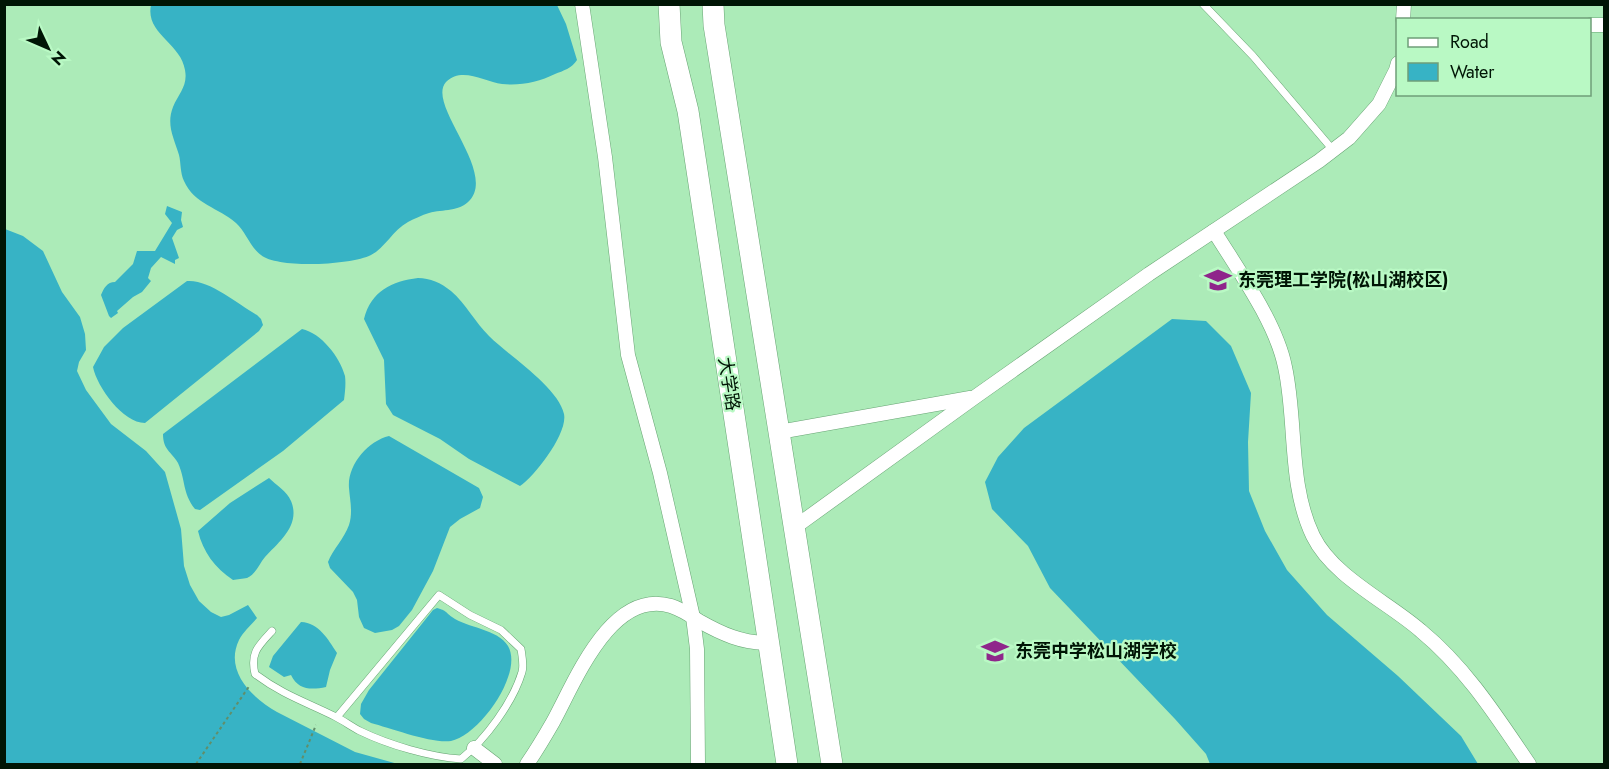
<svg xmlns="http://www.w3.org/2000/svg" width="1609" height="769" font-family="Jost,'Noto Sans SC',sans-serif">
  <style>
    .water { fill: #37b3c5 }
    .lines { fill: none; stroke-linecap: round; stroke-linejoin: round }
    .lane-casing { stroke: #68a474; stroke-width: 8 }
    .street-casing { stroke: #68a474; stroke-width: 15 }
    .primary-casing { stroke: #68a474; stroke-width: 22 }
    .path { stroke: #618e6a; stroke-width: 2; stroke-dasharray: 3 3; stroke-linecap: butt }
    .lane { stroke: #fff; stroke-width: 7 }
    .street { stroke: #fff; stroke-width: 14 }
    .primary { stroke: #fff; stroke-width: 21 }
    .labels { text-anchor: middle; stroke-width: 4.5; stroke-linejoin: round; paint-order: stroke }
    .poi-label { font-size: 18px; font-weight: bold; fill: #001505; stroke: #b9f9c4; text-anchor: start }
    .street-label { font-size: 18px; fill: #001505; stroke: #b9f9c4 }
  </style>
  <rect width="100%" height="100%" fill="#acebb8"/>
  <g class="water">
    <path d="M151,5H557L566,24L577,60C572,68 563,71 555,74C539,82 520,86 502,84C485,82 462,66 446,82C426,104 496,170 470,200C460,212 443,209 429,213C422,215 414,219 408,222C393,230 385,248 371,255C352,265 278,269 261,255C250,247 246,232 236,223C219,208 194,204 184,181C180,173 181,163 179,155C174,138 166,125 173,107C179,93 188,86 185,70C181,43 145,34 151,5Z"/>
    <path d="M167,206L182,212L181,220L183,227L177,230L172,238L179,258L175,260V264L161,257L151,268L148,278L151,281L142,292L133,297L117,311L118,313L111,318L109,316L101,295C104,288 107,282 115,282L133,264L137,251H155L172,223L165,214Z"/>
    <path d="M5,229L23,236L43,251L62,292L80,317L85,334L86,350L79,362L77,371L86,390L111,424L146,451L165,472L181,529L184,566L190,585L199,601L211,612L221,617L229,615L248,605L257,618C251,625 243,632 239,640C224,671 252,698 277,712L355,752L398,764H5Z"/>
    <path d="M418,278C430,278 441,283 451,291C466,304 475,322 489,336C509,356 558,387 564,414C568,433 535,476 520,486L469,459L440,439L393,415L386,404L384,360L364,319C371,291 392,281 418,278Z"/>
    <path d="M187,281C209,279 238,304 257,315L261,319L263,325L259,331L145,423C123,423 97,387 93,367L104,347L123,328Z"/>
    <path d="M1172,319L1206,321L1231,346L1251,393L1248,442L1249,491L1265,531L1287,570L1327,615L1398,676L1461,736L1478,764H1210L1206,754L1175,719L1050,588L1028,546L992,509L985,482L998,457L1024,428Z"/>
    <path d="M302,329C321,333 340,357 345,376C346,384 345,392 344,400L283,451L200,510L195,509C182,492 186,481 178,463C171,451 163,450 163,434Z"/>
    <path d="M389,436L479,488L483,497L480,508L460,519L450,527L433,571L412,610L399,626L392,630L375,633L364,628L359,617L357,600L353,592L330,568L328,562C333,549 344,539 349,525C353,512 350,501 349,488C347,465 368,441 389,436Z"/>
    <path d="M269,478C276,485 287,491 291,501C301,525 279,542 265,557C259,564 256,574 247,578C243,579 237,579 233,580C215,568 203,552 198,531L230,503Z"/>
    <path d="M437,608C447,611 444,611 452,617C467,628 498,629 508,646C524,673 479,736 451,741C433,744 390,728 371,723L364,719L360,714L361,704L369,690L433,610Z"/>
    <path d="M301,622C319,623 328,639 337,653L330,670L326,687C311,690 298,690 291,675L284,677L269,667L273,656Z"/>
  </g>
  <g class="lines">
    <defs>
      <g id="lane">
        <path d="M1203,4L1253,56L1333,150"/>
        <path d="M272,631C258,646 250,653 255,674C283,695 306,702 336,717C344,721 352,727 360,731C389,745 430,757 461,759C486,739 513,702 522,672C524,665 522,656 521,649L501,630L470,615L439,595L337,717"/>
      </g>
      <g id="street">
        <path d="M582,4L605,157L628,355L660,473L693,617L697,649L698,764"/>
        <path d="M1403,20L1404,4"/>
        <path d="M1590,25H1604"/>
        <path d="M1214,231C1238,270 1276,322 1285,367C1297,422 1288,484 1313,536C1333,577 1388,602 1421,631C1466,668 1497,717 1529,764"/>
        <path d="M779,432L970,398"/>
        <path d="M795,527L975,397L1149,274L1319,161L1349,138L1379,104L1396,70L1398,63"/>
        <path d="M474,748L495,764"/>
        <path d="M527,764C536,751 545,736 553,722C575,682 611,588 671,606C681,609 690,615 699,621C722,634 742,643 768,643"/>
      </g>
      <g id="primary">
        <path d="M669,4L671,42L688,111L787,764"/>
        <path d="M713,4L714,25L832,764"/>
      </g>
    </defs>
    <use href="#lane" class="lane-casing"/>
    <use href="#street" class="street-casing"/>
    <use href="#primary" class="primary-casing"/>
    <g class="path">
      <path d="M196,764L250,685"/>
      <path d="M300,764L316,725"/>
    </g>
    <use href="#lane" class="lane"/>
    <use href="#street" class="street"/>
    <use href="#primary" class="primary"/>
  </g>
  <defs>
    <symbol id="university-bare" viewBox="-9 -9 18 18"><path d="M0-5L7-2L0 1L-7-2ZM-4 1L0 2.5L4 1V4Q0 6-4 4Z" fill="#8f268b" stroke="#b9f9c4" stroke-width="2.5" paint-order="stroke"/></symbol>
    <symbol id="school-bare" viewBox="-9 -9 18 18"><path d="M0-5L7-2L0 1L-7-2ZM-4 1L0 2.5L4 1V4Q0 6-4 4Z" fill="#8f268b" stroke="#b9f9c4" stroke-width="2.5" paint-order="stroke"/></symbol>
  </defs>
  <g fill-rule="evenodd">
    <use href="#university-bare" x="1199" y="261" width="38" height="38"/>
    <use href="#school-bare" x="976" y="632" width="38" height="38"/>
  </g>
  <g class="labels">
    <g class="poi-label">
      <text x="1238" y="286">东莞理工学院(松山湖校区)</text>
      <text x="1015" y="657">东莞中学松山湖学校</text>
    </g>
    <g class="street-label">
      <text transform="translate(729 384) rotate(81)" y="6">大学路</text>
    </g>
  </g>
  <rect width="1609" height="769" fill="none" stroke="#001505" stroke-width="12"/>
  <rect x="1396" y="18" width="195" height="78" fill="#b9f9c4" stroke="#6f9e78" stroke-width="1.5"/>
  <rect x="1408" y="38" width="30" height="9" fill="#ffffff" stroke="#6f9e78" stroke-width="1.5"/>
  <text x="1450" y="48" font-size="18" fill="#001505">Road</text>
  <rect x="1408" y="63" width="30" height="18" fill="#37b3c5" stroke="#6f9e78" stroke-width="1.5"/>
  <text x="1450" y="78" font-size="18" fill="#001505">Water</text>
  <g transform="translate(48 48) rotate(134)" stroke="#b9f9c4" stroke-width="4.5" paint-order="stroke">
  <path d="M0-4.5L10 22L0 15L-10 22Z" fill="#001505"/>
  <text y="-9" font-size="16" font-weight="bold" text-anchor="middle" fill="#001505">N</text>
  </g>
</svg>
